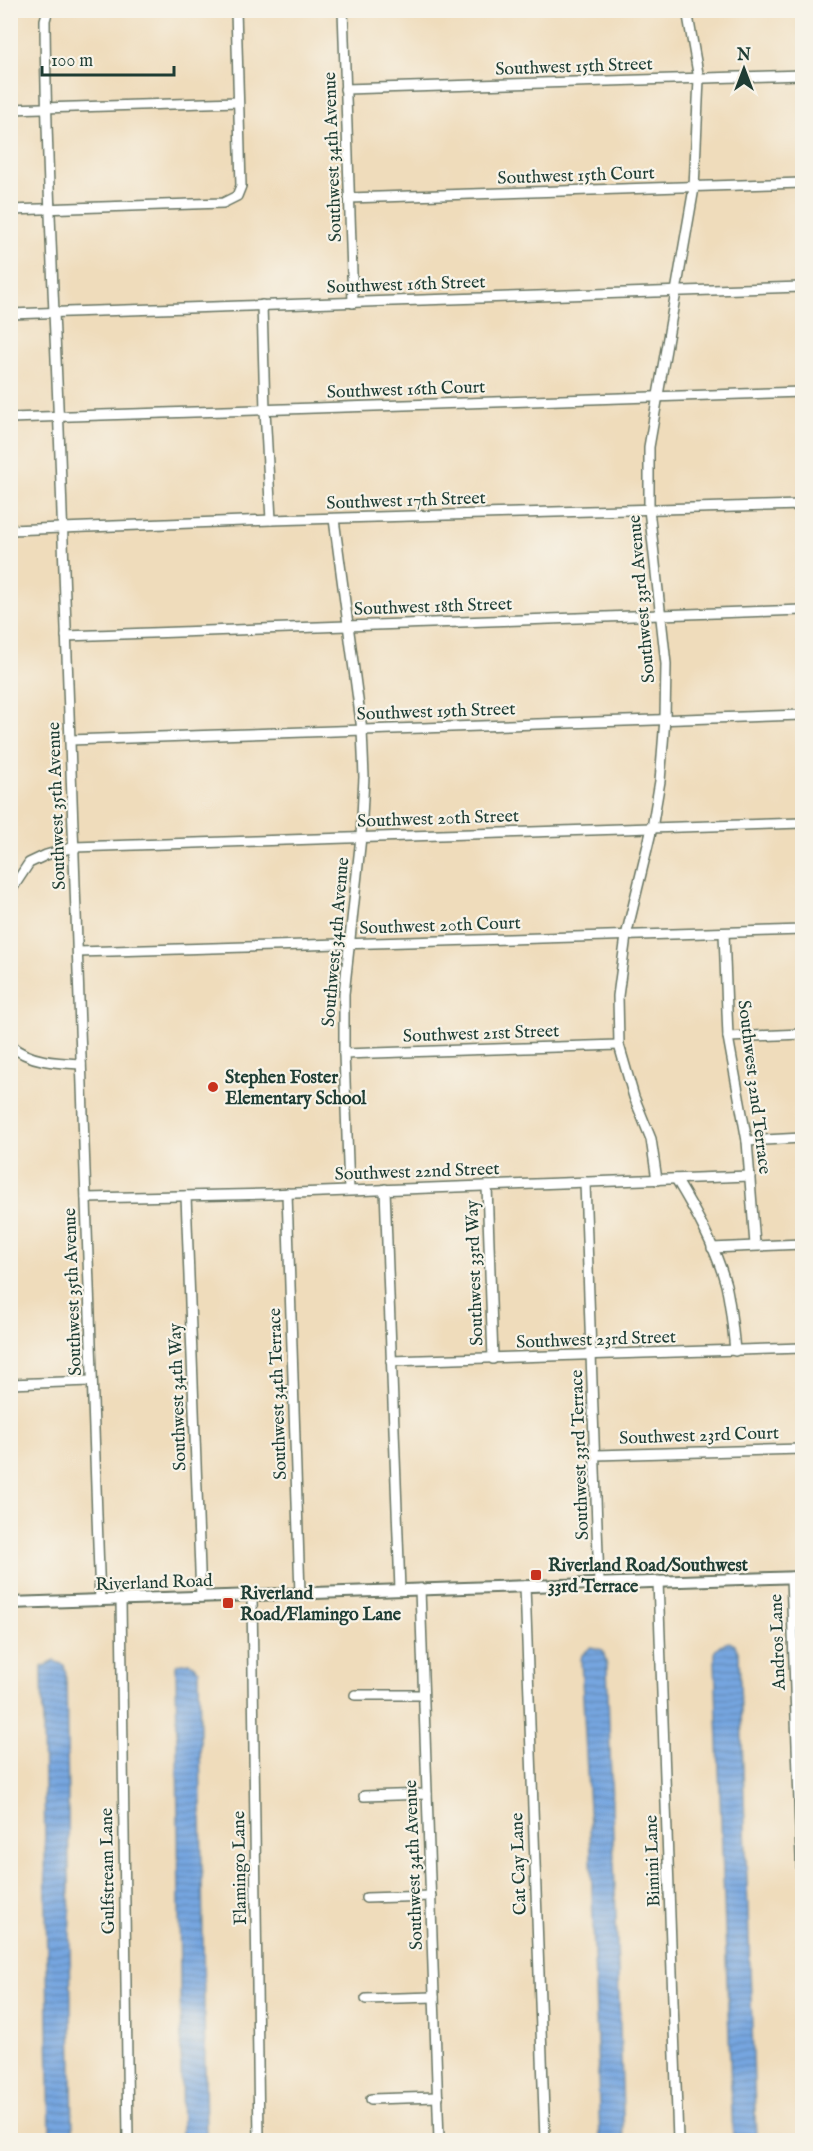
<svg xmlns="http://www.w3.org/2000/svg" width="813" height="2151" font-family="'IM FELL English',serif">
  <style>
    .water { fill: url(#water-rules); stroke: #4a728a; stroke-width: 1.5 }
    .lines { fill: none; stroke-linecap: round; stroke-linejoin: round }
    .minor-casing { stroke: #687563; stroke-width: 12 }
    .tertiary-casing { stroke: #687563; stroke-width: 14 }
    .minor { stroke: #fff; stroke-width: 9 }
    .tertiary { stroke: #fff; stroke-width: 10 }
    .poi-dot { fill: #c8321e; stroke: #f7f3e8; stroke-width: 2 }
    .labels { text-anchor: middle; stroke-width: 4.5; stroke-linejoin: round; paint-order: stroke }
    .street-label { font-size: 18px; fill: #1f3d34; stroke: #f7f3e8 }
    .poi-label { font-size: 18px; font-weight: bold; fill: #1f3d34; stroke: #f7f3e8; text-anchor: start }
  </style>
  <defs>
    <pattern id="water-rules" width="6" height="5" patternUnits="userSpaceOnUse" patternTransform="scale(1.5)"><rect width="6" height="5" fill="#76a6e0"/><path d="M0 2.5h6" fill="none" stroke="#6088b6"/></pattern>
  </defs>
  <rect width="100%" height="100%" fill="#f7f3e8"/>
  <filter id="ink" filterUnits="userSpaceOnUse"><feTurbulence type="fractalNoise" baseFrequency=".0167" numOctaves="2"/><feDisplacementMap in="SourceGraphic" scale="12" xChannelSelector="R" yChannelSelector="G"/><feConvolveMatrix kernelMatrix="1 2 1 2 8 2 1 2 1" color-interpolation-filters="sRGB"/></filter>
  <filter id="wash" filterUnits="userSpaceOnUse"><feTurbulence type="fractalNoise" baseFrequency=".008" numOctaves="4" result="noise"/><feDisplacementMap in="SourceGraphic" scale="24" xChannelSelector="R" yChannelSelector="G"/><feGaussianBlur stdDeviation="1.35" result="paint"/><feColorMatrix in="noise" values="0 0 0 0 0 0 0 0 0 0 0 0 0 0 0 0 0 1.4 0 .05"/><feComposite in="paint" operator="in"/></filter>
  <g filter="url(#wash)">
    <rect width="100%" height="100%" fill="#efdcbb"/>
    <g class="water">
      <path d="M729,1642L735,1645L739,1654L756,2140H733L715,1662V1650L720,1645Z"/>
      <path d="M591,1647L603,1650L607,1666L624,2140H600L590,1827L581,1660L582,1655Z"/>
      <path d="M54,1661L64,1665L66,1674L73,2140H50L42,1667Z"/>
      <path d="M189,1662L199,1670L206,2140H182L176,1666L178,1664Z"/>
    </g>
  </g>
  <g filter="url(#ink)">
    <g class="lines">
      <defs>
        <g id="minor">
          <path d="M48,10L45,20C46,185 57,348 62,513C74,875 85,1238 100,1601"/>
          <path d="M343,10L353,303"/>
          <path d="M345,89L802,75"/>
          <path d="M10,109L238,102"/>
          <path d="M349,198L802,183"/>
          <path d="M10,210L223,203L237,196L241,186L236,10"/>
          <path d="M262,305L265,410L271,520"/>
          <path d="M10,314L802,287"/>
          <path d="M10,418L802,392"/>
          <path d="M334,519L362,730L364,777L361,837L344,994V1054L349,1190"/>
          <path d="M10,530L271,520L802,505"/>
          <path d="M66,636L802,610"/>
          <path d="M70,740L802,715"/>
          <path d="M10,892L29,863L46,855L74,847L802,823"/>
          <path d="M724,933L728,1037L747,1141L755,1245"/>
          <path d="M78,952L802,930"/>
          <path d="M728,1037L802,1034"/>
          <path d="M10,1045C29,1062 57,1063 81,1064"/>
          <path d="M344,1054L619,1045"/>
          <path d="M747,1141L802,1138"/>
          <path d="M676,1179C696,1212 716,1248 726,1285C731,1307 733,1329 735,1351"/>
          <path d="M657,1180L651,1139L634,1097L619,1045L618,996L626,936L652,828L660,781L665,719L666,664L649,509V447L694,188L699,79L687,10"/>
          <path d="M585,1182L599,1583"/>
          <path d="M487,1186L493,1359"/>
          <path d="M385,1189L400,1590"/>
          <path d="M287,1193L300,1594"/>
          <path d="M186,1196L201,1597"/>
          <path d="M86,1198L269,1194L750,1176"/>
          <path d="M712,1248L802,1244"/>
          <path d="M391,1361L802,1348"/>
          <path d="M10,1384L91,1381"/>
          <path d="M596,1455L802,1449"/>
          <path d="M791,1577L802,1885"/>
          <path d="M658,1581L678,2140"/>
          <path d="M525,1586L545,2140"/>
          <path d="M420,1589L439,2140"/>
          <path d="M252,1595L259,2140"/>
          <path d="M121,1600L128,2140"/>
          <path d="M355,1695H423"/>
          <path d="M364,1796L427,1794"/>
          <path d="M366,1898L431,1896"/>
          <path d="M366,1999L434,1997"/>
          <path d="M371,2099L438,2097"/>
        </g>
        <path id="tertiary" d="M10,1603L802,1577"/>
      </defs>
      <use href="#minor" class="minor-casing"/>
      <use href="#tertiary" class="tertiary-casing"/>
      <use href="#minor" class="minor"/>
      <use href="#tertiary" class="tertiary"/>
    </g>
  </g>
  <g class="poi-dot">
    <circle cx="213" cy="1087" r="6"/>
    <rect x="530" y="1569" width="12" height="12" rx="3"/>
    <rect x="222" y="1597" width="12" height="12" rx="3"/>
  </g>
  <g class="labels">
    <g class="street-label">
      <text transform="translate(574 66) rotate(-2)" y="6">Southwest 15th Street</text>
      <text transform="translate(332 157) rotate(-92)" y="6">Southwest 34th Avenue</text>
      <text transform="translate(576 175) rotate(-2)" y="6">Southwest 15th Court</text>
      <text transform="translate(406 284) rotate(-2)" y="6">Southwest 16th Street</text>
      <text transform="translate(406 389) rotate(-2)" y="6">Southwest 16th Court</text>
      <text transform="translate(406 500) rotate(-2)" y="6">Southwest 17th Street</text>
      <text transform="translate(641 599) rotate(-95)" y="6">Southwest 33rd Avenue</text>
      <text transform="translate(433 606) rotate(-2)" y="6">Southwest 18th Street</text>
      <text transform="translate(436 711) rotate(-2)" y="6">Southwest 19th Street</text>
      <text transform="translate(56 806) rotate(-92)" y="6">Southwest 35th Avenue</text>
      <text transform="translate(438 818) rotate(-2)" y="6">Southwest 20th Street</text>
      <text transform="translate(440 925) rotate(-2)" y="6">Southwest 20th Court</text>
      <text transform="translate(335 942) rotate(-85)" y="6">Southwest 34th Avenue</text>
      <text transform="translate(481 1033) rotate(-2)" y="6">Southwest 21st Street</text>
      <text transform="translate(755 1087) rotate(83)" y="6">Southwest 32nd Terrace</text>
      <text transform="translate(417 1171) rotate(-2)" y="6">Southwest 22nd Street</text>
      <text transform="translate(474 1273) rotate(-92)" y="6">Southwest 33rd Way</text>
      <text transform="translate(72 1292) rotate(-92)" y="6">Southwest 35th Avenue</text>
      <text transform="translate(596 1339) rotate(-2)" y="6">Southwest 23rd Street</text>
      <text transform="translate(277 1394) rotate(-92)" y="6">Southwest 34th Terrace</text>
      <text transform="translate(177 1397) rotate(-92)" y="6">Southwest 34th Way</text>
      <text transform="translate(699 1435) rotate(-2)" y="6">Southwest 23rd Court</text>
      <text transform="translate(579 1455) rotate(-92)" y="6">Southwest 33rd Terrace</text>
      <text transform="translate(154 1582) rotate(-2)" y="6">Riverland Road</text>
      <text transform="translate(777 1642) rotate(-92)" y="6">Andros Lane</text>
      <text transform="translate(652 1861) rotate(-92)" y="6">Bimini Lane</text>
      <text transform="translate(518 1864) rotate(-92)" y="6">Cat Cay Lane</text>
      <text transform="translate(413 1865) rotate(-92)" y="6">Southwest 34th Avenue</text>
      <text transform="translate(239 1868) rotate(-91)" y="6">Flamingo Lane</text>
      <text transform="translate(107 1871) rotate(-91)" y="6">Gulfstream Lane</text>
    </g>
    <g class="poi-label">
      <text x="225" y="1083">Stephen Foster<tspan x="225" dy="21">Elementary School</tspan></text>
      <text x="548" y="1571">Riverland Road/Southwest<tspan x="548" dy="21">33rd Terrace</tspan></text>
      <text x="240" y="1599">Riverland<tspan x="240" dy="21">Road/Flamingo Lane</tspan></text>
    </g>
  </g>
  <rect width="813" height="2151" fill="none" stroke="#f7f3e8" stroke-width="36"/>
  <g transform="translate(744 69)" stroke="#f7f3e8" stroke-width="4.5" paint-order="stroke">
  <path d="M0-4.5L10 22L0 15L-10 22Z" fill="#1f3d34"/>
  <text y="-9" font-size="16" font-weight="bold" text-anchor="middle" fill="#1f3d34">N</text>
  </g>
  <path d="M42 66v9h132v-9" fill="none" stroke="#1f3d34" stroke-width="3"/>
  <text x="51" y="66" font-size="18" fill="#1f3d34" stroke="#f7f3e8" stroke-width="4.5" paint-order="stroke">100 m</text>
</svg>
